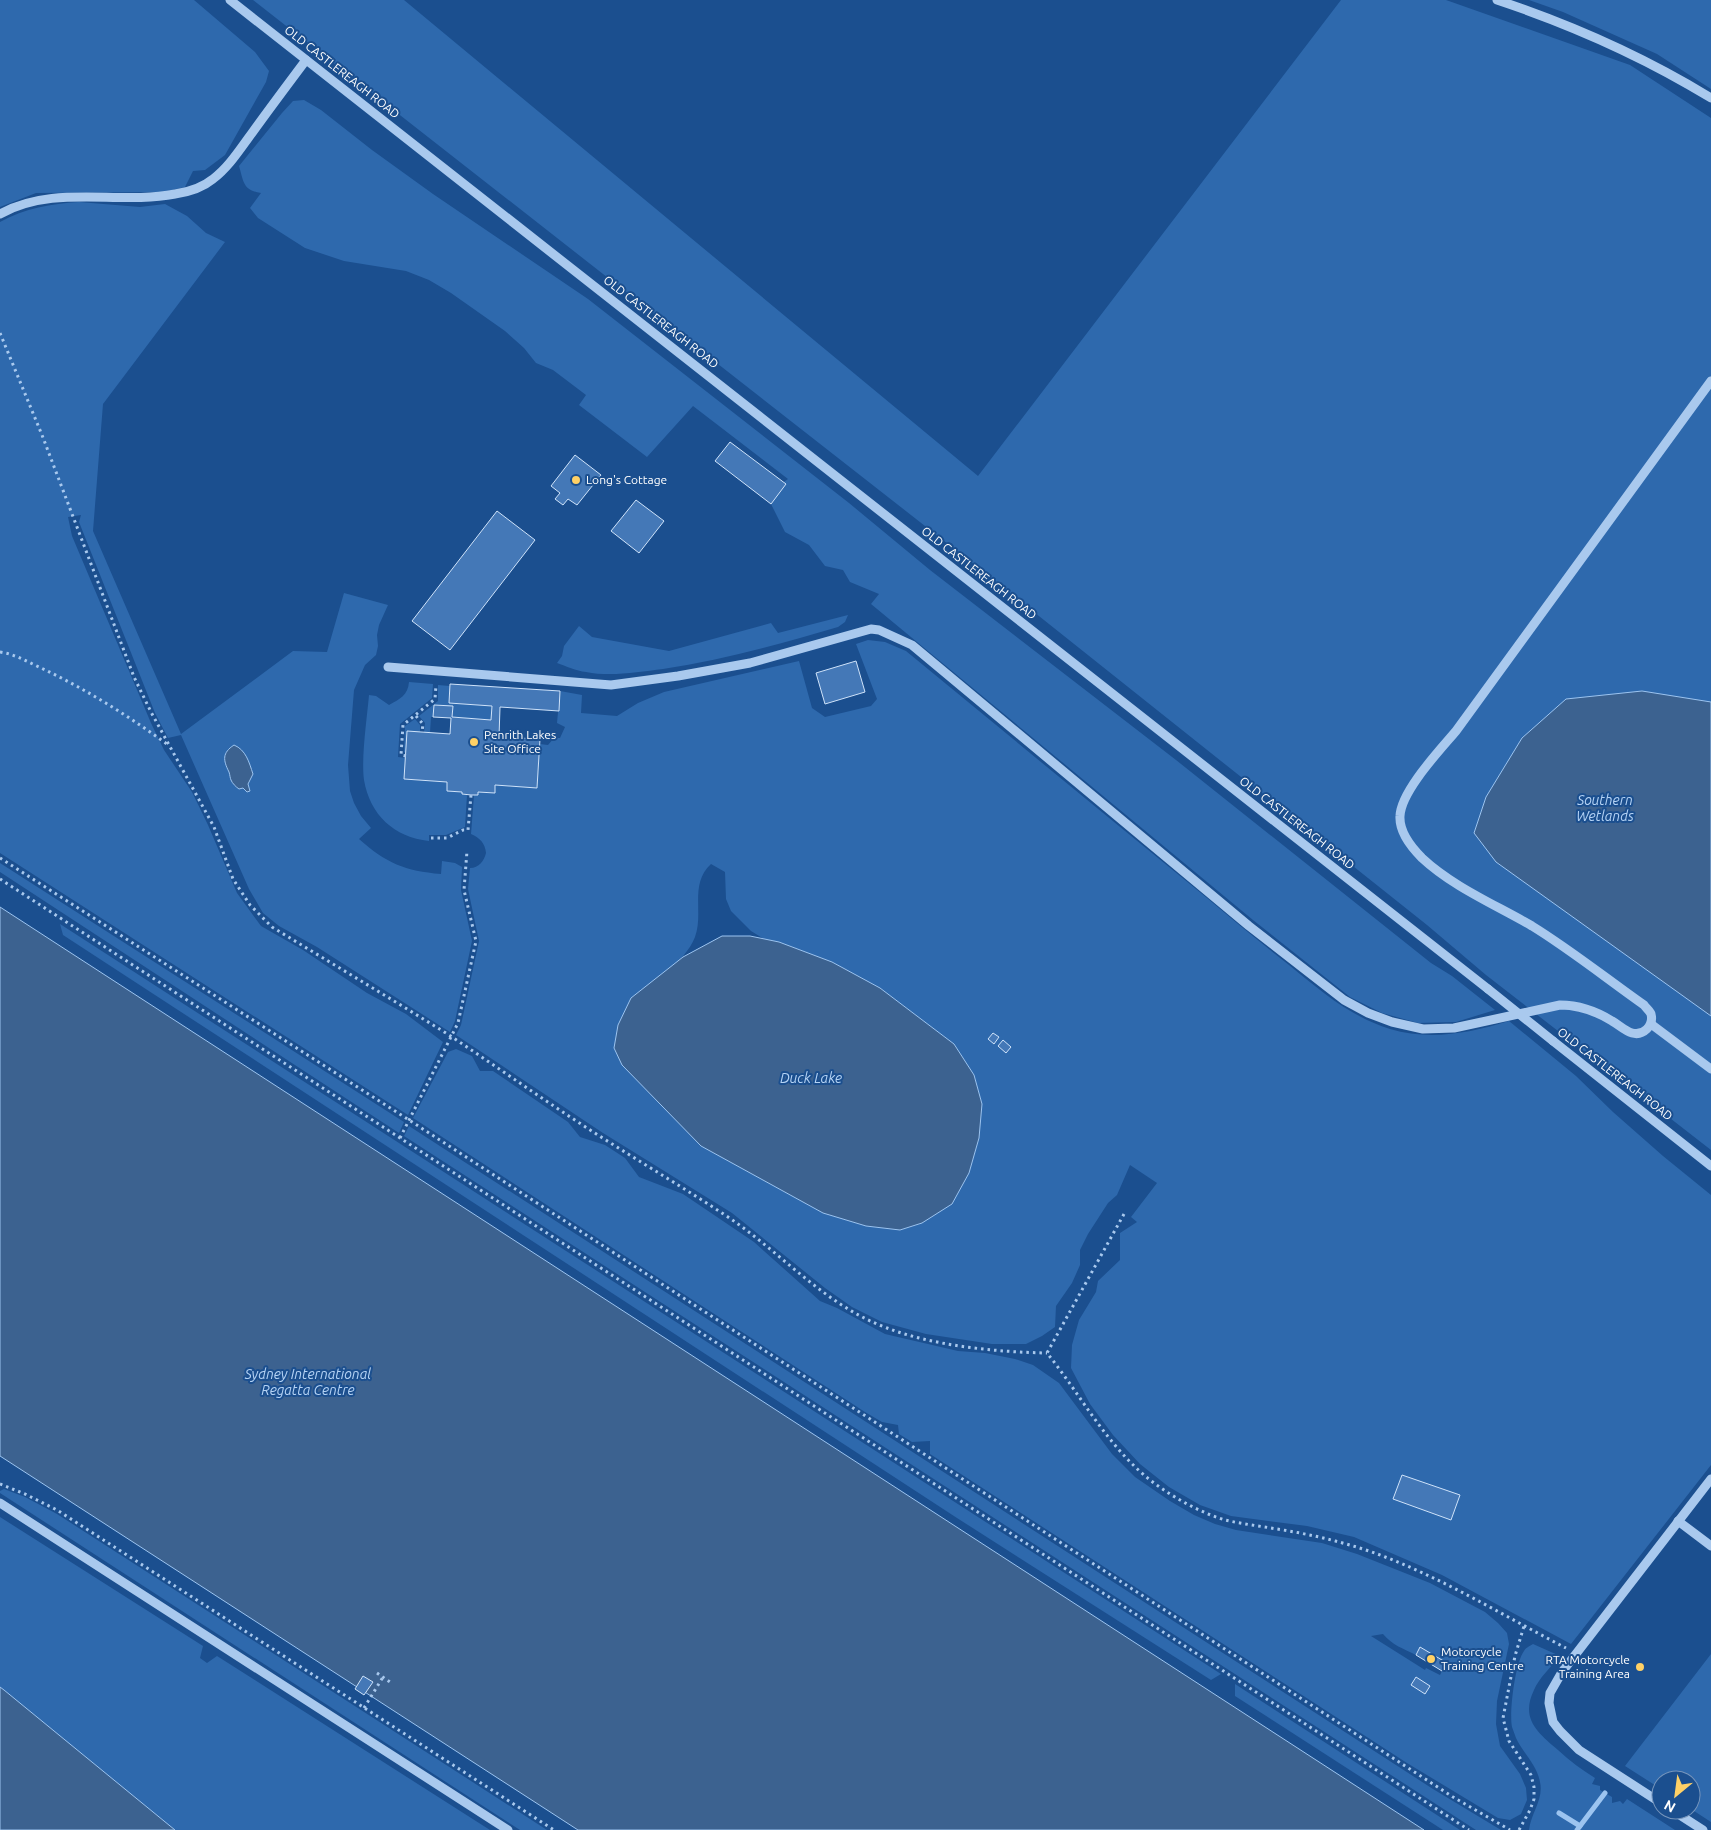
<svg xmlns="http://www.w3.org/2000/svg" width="1711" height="1830" font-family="Ubuntu,sans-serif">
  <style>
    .green { fill: #2e69ad; fill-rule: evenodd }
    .water { fill: #3c6290; stroke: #9cc4f0 }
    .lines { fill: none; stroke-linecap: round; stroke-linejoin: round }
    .stream { stroke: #9cc4f0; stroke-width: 5 }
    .building { fill: #4478b7; stroke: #cfe3fa }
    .path { stroke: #a9c9ee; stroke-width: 3; stroke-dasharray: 2.5 4; stroke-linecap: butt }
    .minor { stroke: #a9c9ee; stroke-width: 9 }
    .minor-bridge { stroke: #a9c9ee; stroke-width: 9 }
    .poi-dot { fill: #ffd166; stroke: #1b4f8f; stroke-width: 2 }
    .labels { text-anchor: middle; stroke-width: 4; stroke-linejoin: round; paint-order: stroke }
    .street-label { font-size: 12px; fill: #fff; stroke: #1b4f8f }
    .poi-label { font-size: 12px; fill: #fff; stroke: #1b4f8f; text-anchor: start }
    .water-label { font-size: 14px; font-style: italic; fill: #b5d3f5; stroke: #1b4f8f }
  </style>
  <rect width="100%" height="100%" fill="#1b4f8f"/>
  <g class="green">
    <path d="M0,0H194L255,52L269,71L266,82L225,155L205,170L193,171L185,187L163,192L36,193L0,207Z"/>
    <path d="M253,0H404L978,476L1341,0H1446L1630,65L1711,118V1150L1486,975L1427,925L971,562Z"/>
    <path d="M1529,0H1711V89L1657,54L1563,12Z"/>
    <path d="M304,100L321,110L372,150L433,194L588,299L849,503L930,570L1176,760L1431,963L1452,976L1495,1010L1456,1022L1418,1023L1382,1013L1350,997L1253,920L871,604L879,594L850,582L843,570L825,566L809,545L785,532L771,504L778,486L788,479L693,406L647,457L579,405L586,395L553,370L536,363L524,348L505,331L451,293L429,280L406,271L344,261L305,248L258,218L250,208L261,193C243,190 244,183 239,166L282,113L293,101Z"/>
    <path d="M79,202L140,207L165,204L187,216L206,233L225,242L103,404L93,531L181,734L293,651L327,652L344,593L388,605L379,625L377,635L378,646L376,655L365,665L354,690L348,765L350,791L354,803L361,816L371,828L359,839C386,863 405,871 441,874L442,861L455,863L462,867L461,890L472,941L455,1021L450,1032L317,947L279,926L263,913L249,889L181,735L168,738L155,713L79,522L81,515L68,517L72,536L151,723L164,750L192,792L208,825L237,893L261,926L303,950L367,993L406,1014L443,1042L408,1115L0,853V222C25,208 51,204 79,202Z"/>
    <path d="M848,615L845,622L838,627C780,644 722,660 663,669C638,672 611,677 586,672C576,671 566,666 557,663L562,656L564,646L579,626L592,637L669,651L771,623L778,633Z"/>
    <path d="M868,640L885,642L906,651C1006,733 1106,816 1207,898C1234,921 1261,943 1289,965C1321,991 1349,1016 1390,1029C1430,1041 1470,1033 1509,1021L1576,1076L1613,1112L1663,1156L1711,1195V1465L1571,1644L1442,1575L1354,1537L1307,1526L1231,1516L1200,1505L1169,1487L1140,1464L1113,1435L1090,1404L1071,1368L1072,1345L1079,1320L1096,1292L1098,1281L1120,1260V1233L1137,1222L1131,1217L1157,1183L1130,1165L1117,1195L1108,1203L1088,1234L1080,1250V1265L1072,1283L1056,1306L1055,1327L1042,1336L1026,1344H992L926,1334L882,1322L852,1307L825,1288L732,1213L603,1133L456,1035L461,1025L479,941L468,889L470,868C479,868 484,861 486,853C485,843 480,838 471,834L474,795H478V792L495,793V785L537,788L540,744L548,745L554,738H560L565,727L557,723L560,691L582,695L581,713L617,716L638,703L664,692L799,661L812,708L825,717L871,706L877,699L856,644ZM711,864L725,872L726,899L731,911L751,931L764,939L779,942L832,962L880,988L954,1044L974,1075L982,1104L979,1138L969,1173L920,1224L900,1230L866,1226L823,1213L701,1146L631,998C654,980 684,964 695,937C704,913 689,884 711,864Z"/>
    <path d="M409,682L433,684L432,698L400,724L398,757L406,758L405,779L447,782L462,792V794L467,795L465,827L446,835H429V841C394,837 370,815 364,780C361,758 367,718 369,695L376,696L389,705C400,699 408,695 409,682Z"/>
    <path d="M438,685L450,686L449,703L492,706L491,720L452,717L453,706L434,705L433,717H431L430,733H424L425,723L419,716L438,701Z"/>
    <path d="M415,719L420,725V732L406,753L404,752L405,726Z"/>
    <path d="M0,863L404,1122L399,1133L0,872Z"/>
    <path d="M60,924L1221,1674L1211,1680L957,1518L63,935Z"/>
    <path d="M456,1049L472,1056L480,1071H493L568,1122L580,1137L605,1145L625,1158L639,1177L683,1194L754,1242L820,1301L837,1308L885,1334L958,1351L985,1353L1015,1359L1033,1365L1059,1383L1112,1454L1135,1477L1170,1501L1194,1515L1215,1524L1236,1530L1322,1543L1357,1554L1430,1583L1485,1612L1498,1623L1507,1633L1509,1644L1497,1701L1496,1724L1500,1746L1520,1774L1526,1788L1527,1800L1521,1814L1510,1820L1498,1818L1407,1763L930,1454V1441L912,1442L899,1434L898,1425L882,1422L865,1412L413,1118L448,1052ZM1383,1634C1392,1645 1404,1649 1416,1655L1420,1648L1446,1663L1440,1675L1426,1668L1425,1670L1371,1636Z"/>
    <path d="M409,1126L1433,1789L1501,1830H1476L404,1136Z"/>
    <path d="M4,1489L25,1497L57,1514L547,1830H520L0,1493V1491Z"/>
    <path d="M0,1517L203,1646L200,1658L207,1663L217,1656L490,1830H175L0,1687Z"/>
    <path d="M1533,1644L1560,1656C1551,1667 1539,1678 1534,1690C1520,1719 1538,1733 1558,1750C1570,1761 1582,1770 1595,1778L1592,1784L1600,1786V1790L1612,1797V1803L1620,1801L1623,1804L1627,1799L1675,1830H1529C1531,1813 1544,1799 1540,1782C1537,1765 1523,1753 1516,1738C1515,1735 1513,1730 1512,1727C1509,1713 1515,1663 1524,1651C1525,1648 1530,1646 1533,1644Z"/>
    <path d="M1711,1654V1822L1691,1809V1780H1661V1789L1625,1766Z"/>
    <path d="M1235,1684L1460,1830H1443L1235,1696Z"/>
  </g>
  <g class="water">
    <path d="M1642,691L1711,702V1016L1496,862L1474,833L1486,797L1522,738L1566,699Z"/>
    <path d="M234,745C246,750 249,762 253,774L248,784L250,791L247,792L243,788L239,789C236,787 232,783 231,780C230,778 230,775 229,772C223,760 222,753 234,745Z"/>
    <path d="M0,907L1424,1830H578L0,1456Z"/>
    <path d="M722,936H750L779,942L832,962L880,988L954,1044L974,1075L982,1104L979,1138L969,1173L952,1204L922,1223L900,1230L866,1226L823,1213L701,1146L622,1065L614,1048L618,1025L631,998L683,957Z"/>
    <path d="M0,1687L4,1690L175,1830H0Z"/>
  </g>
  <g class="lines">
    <g class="stream">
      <path d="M1559,1813L1580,1826"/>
      <path d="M1577,1830L1605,1793"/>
    </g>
  </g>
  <g class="building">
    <path d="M730,442L786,484L771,504L715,461Z"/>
    <path d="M575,455L601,475L577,505L568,499L563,505L555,499L560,493L551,486Z"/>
    <path d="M636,500L664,521L639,553L611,531Z"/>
    <path d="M497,511L535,540L450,650L412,621Z"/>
    <path d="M856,661L865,692L825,704L816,673Z"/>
    <path d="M450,684L560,691L559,711L500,707L499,737L540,739L537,788L495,785V793L478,792V795H471L462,794V792L447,791V782L404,779L407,731L450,734L451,718L433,717L434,705L453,706L452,717L491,720L492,706L449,703Z"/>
    <path d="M993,1033L999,1037L994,1044L988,1039Z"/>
    <path d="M1003,1040L1011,1047L1006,1053L998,1046Z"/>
    <path d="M1402,1475L1460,1495L1451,1520L1393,1499Z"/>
    <path d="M1420,1647L1447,1663L1442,1671L1416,1655Z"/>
    <path d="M363,1676L373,1682L364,1695L355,1689Z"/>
    <path d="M1416,1677L1430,1686L1425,1694L1411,1685Z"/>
  </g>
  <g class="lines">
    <g class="path">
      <path d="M0,333L42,435L134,677L151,712L214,827L233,879L250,905L272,927C331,963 390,998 449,1035C494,1065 538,1096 584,1126C630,1156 678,1184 725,1215C780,1251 824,1305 887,1328C934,1346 996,1352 1047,1353"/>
      <path d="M0,652C14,654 26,661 39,667C84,688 127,715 167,744"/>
      <path d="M416,716L423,724L422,732"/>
      <path d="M406,756L401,755L403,725L435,699L436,685"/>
      <path d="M431,838H447L463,830H468L471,795"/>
      <path d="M0,858L409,1120L1453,1797L1510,1830"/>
      <path d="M0,879L1469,1830"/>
      <path d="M400,1138L458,1023L476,941L464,890L467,851"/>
      <path d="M1124,1214L1047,1353C1084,1399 1111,1454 1161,1488C1180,1501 1202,1513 1225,1520C1242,1524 1260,1526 1277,1529C1309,1534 1339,1541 1369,1551C1438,1575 1502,1615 1566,1648"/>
      <path d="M0,1484L25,1494L57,1510L554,1830"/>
      <path d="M377,1673L390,1682"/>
      <path d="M364,1708L383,1677"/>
      <path d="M1519,1830L1530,1810L1534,1799V1787L1531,1775L1509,1741L1503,1718L1515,1656L1524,1626"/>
    </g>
    <g class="minor">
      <path d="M230,0L1488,989"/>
      <path d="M1497,0C1572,25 1644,57 1711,98"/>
      <path d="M0,214C54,184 117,205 175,194C189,192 202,188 213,179C229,167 240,149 252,133C270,108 288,84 306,60"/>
      <path d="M388,667L611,685L678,676L750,663L871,629L879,630L912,645L1249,926L1344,1000L1368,1013L1392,1022L1423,1029L1454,1028L1560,1005C1579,1005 1596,1011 1612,1021C1619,1025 1625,1031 1632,1033C1643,1036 1654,1026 1651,1014C1650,1011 1646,1008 1644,1005C1607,979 1571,950 1532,926C1496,905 1453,887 1422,858C1411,847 1399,832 1400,816C1401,791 1440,750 1456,731L1711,381"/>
      <path d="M1651,1024L1711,1069"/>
      <path d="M1553,1041L1711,1166"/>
      <path d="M0,1503L508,1830"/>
      <path d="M1678,1521L1711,1546"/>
      <path d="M1661,1803L1579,1750L1560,1731L1553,1722L1549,1703L1550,1693L1562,1672L1711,1479"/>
      <path d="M1672,1810L1703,1830"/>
    </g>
    <path class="minor-bridge" d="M1488,989L1553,1041"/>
  </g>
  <g class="poi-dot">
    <circle cx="576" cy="480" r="5"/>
    <circle cx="474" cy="742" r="5"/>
    <circle cx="1431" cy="1659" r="5"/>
    <circle cx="1640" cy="1667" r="5"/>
  </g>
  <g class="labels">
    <g class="street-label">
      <text transform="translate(342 72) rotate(38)" y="4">OLD CASTLEREAGH ROAD</text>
      <text transform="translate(661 322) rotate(38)" y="4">OLD CASTLEREAGH ROAD</text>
      <text transform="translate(979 573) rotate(38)" y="4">OLD CASTLEREAGH ROAD</text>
      <text transform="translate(1297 823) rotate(38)" y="4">OLD CASTLEREAGH ROAD</text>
      <text transform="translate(1615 1074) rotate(38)" y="4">OLD CASTLEREAGH ROAD</text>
    </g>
    <g class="poi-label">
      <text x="586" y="484">Long's Cottage</text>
      <text x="484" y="739">Penrith Lakes<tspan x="484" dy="14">Site Office</tspan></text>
      <text x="1441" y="1656">Motorcycle<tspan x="1441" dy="14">Training Centre</tspan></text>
      <text x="1630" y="1664" text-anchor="end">RTA Motorcycle<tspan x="1630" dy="14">Training Area</tspan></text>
    </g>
    <g class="water-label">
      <text x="1605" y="805">Southern<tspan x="1605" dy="16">Wetlands</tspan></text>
      <text x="811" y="1083">Duck Lake</text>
      <text x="308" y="1379">Sydney International<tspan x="308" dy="16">Regatta Centre</tspan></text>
    </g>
  </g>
  <g transform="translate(1676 1795) rotate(209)"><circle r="24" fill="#1b4f8f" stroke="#7695bc"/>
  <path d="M0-4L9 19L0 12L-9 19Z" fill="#ffd166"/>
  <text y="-8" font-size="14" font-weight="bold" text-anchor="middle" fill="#ffffff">N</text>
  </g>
</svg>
